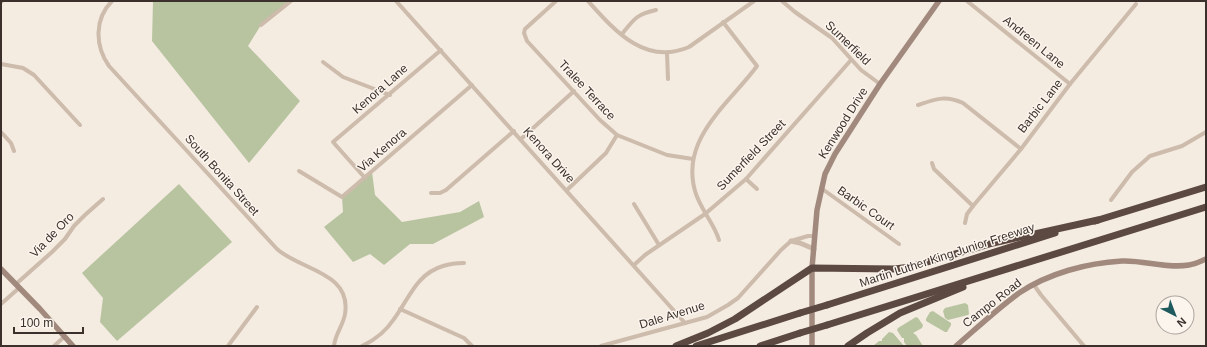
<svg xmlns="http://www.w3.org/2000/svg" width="1207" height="347" font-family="Helvetica,sans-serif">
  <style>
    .green { fill: #b8c4a0 }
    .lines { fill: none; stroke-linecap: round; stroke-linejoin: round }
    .minor { stroke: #cdbbac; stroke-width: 4 }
    .tertiary { stroke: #cdbbac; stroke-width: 5 }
    .secondary { stroke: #a18a7d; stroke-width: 5.5 }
    .motorway { stroke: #5c4a42; stroke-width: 7 }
    .motorway-bridge { stroke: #5c4a42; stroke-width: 7 }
    .labels { text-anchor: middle; stroke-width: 3; stroke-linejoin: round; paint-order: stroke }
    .street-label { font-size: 12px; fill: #3b302b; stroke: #fbf5ee }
  </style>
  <rect width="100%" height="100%" fill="#f4ebe1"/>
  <g class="green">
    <path d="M153,1H290L261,25L248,46L300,101L249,163L152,41Z"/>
    <path d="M372,172L375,195L402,222L460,212L479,201L484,217L433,244H410L384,265L370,254L353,262L324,227L343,212L342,197Z"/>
    <path d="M179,184L232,242L117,341L100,322L103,298L82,273Z"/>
    <path d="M965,303L968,305L969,314L968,315L948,320L945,318L943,311L945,308Z"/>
    <path d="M933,311L951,323V325L947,332H945L926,321V319L930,312Z"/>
    <path d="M916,317L918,318L923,325L922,328L913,333L916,335L923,346H907L904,342V338H902L897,330L898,328Z"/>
    <path d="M889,332L893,333L904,346H873L879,341H882V339Z"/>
  </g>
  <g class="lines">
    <g class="minor">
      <path d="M112,1C94,19 95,46 109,66L277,249C300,270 352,272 345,314C343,326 335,334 334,346"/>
      <path d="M396,1L685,323"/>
      <path d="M556,1L525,29L524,33L527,41L600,120L617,135L667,155L693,159"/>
      <path d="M588,1C615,31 645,66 689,47L754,1"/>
      <path d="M782,1L795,12L832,38L861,70L880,84"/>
      <path d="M967,1L1070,84"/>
      <path d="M1,2L2,1"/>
      <path d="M261,25L291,1"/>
      <path d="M622,34C634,19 637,14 656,10"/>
      <path d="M667,53L668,79"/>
      <path d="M323,62L343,77L390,95"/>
      <path d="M1,64L23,68L34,75L80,125"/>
      <path d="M918,105C936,99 945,95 963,103L1021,149"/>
      <path d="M1,132L11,143L14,151"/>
      <path d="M521,139L574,91"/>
      <path d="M932,163L934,169L973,206"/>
      <path d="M299,171L342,197L472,85"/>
      <path d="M365,178L333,142L441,50"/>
      <path d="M746,179L757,189"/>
      <path d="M821,188L899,244"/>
      <path d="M567,190L606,153L617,135"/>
      <path d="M431,193H440L446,190L514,131"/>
      <path d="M1111,200L1132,172L1150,156L1182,146L1206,132"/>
      <path d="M634,204L659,245"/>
      <path d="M965,223L967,214L973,206L1021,149L1070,84L1136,4"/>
      <path d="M719,240C714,223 700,209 695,191C680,138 730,103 757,66L723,22"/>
      <path d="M634,265L645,255L705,214L746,179L851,60"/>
      <path d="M16,284L52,252L65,239L74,226L85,215L103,199"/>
      <path d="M1034,285L1041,295L1084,346"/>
      <path d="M1,304L19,288"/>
      <path d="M400,309L464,338L472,346"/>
      <path d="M54,346L64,337"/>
      <path d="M228,346L257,307"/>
      <path d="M362,346C375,340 386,331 394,319C409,299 416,274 443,266C449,264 457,263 464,263"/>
      <path d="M601,346L707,317L728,305L738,298L781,250L791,241L808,236H815"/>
    </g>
    <path class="tertiary" d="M791,241L800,243L814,249"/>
    <g class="secondary">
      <path d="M1,269L40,309L73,346"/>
      <path d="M812,346V268L817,210L825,174L835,154L880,84L939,1"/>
      <path d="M956,346C977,328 997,309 1019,293C1049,273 1087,263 1122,261C1144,260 1167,269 1189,265C1195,264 1201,261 1206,259"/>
    </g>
    <g class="motorway">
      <path d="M1095,221L1206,187"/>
      <path d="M827,305L1055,233"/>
      <path d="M827,325L1206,207"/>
      <path d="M676,346L708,333L735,319L812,268L895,269L910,267L993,243L1098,220"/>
      <path d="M696,346L800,313"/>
      <path d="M760,346L800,333"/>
      <path d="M848,346L867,333L900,313L963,287"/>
    </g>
    <g class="motorway-bridge">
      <path d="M800,313L827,305"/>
      <path d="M800,333L827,325"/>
    </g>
  </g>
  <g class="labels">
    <g class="street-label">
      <text transform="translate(1034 42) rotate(39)" y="4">Andreen Lane</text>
      <text transform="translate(848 43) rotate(44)" y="4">Sumerfield</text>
      <text transform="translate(380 89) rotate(-41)" y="4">Kenora Lane</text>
      <text transform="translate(587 90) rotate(47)" y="4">Tralee Terrace</text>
      <text transform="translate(1040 106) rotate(-52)" y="4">Barbic Lane</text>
      <text transform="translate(843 123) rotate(-58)" y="4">Kenwood Drive</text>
      <text transform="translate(382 150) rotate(-41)" y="4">Via Kenora</text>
      <text transform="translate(549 155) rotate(48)" y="4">Kenora Drive</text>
      <text transform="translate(751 155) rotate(-46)" y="4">Sumerfield Street</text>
      <text transform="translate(222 175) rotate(48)" y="4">South Bonita Street</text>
      <text transform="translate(866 208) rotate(35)" y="4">Barbic Court</text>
      <text transform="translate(52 235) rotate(-46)" y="4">Via de Oro</text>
      <text transform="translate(947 255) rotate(-18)" y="4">Martin Luther King Junior Freeway</text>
      <text transform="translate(992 303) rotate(-38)" y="4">Campo Road</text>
      <text transform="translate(672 315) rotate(-17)" y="4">Dale Avenue</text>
    </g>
  </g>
  <rect width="1207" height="347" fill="none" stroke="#3b302b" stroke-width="4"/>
  <g transform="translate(1175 315) rotate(138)"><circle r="19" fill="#fbf5ee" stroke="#aea6a0"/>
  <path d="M0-3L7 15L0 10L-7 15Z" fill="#1f5a5e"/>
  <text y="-6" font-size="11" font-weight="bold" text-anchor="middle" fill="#3b302b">N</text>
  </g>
  <path d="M14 327v6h69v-6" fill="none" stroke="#3b302b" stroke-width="2"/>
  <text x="20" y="327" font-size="12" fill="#3b302b" stroke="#fbf5ee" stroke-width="3" paint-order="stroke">100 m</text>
</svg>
